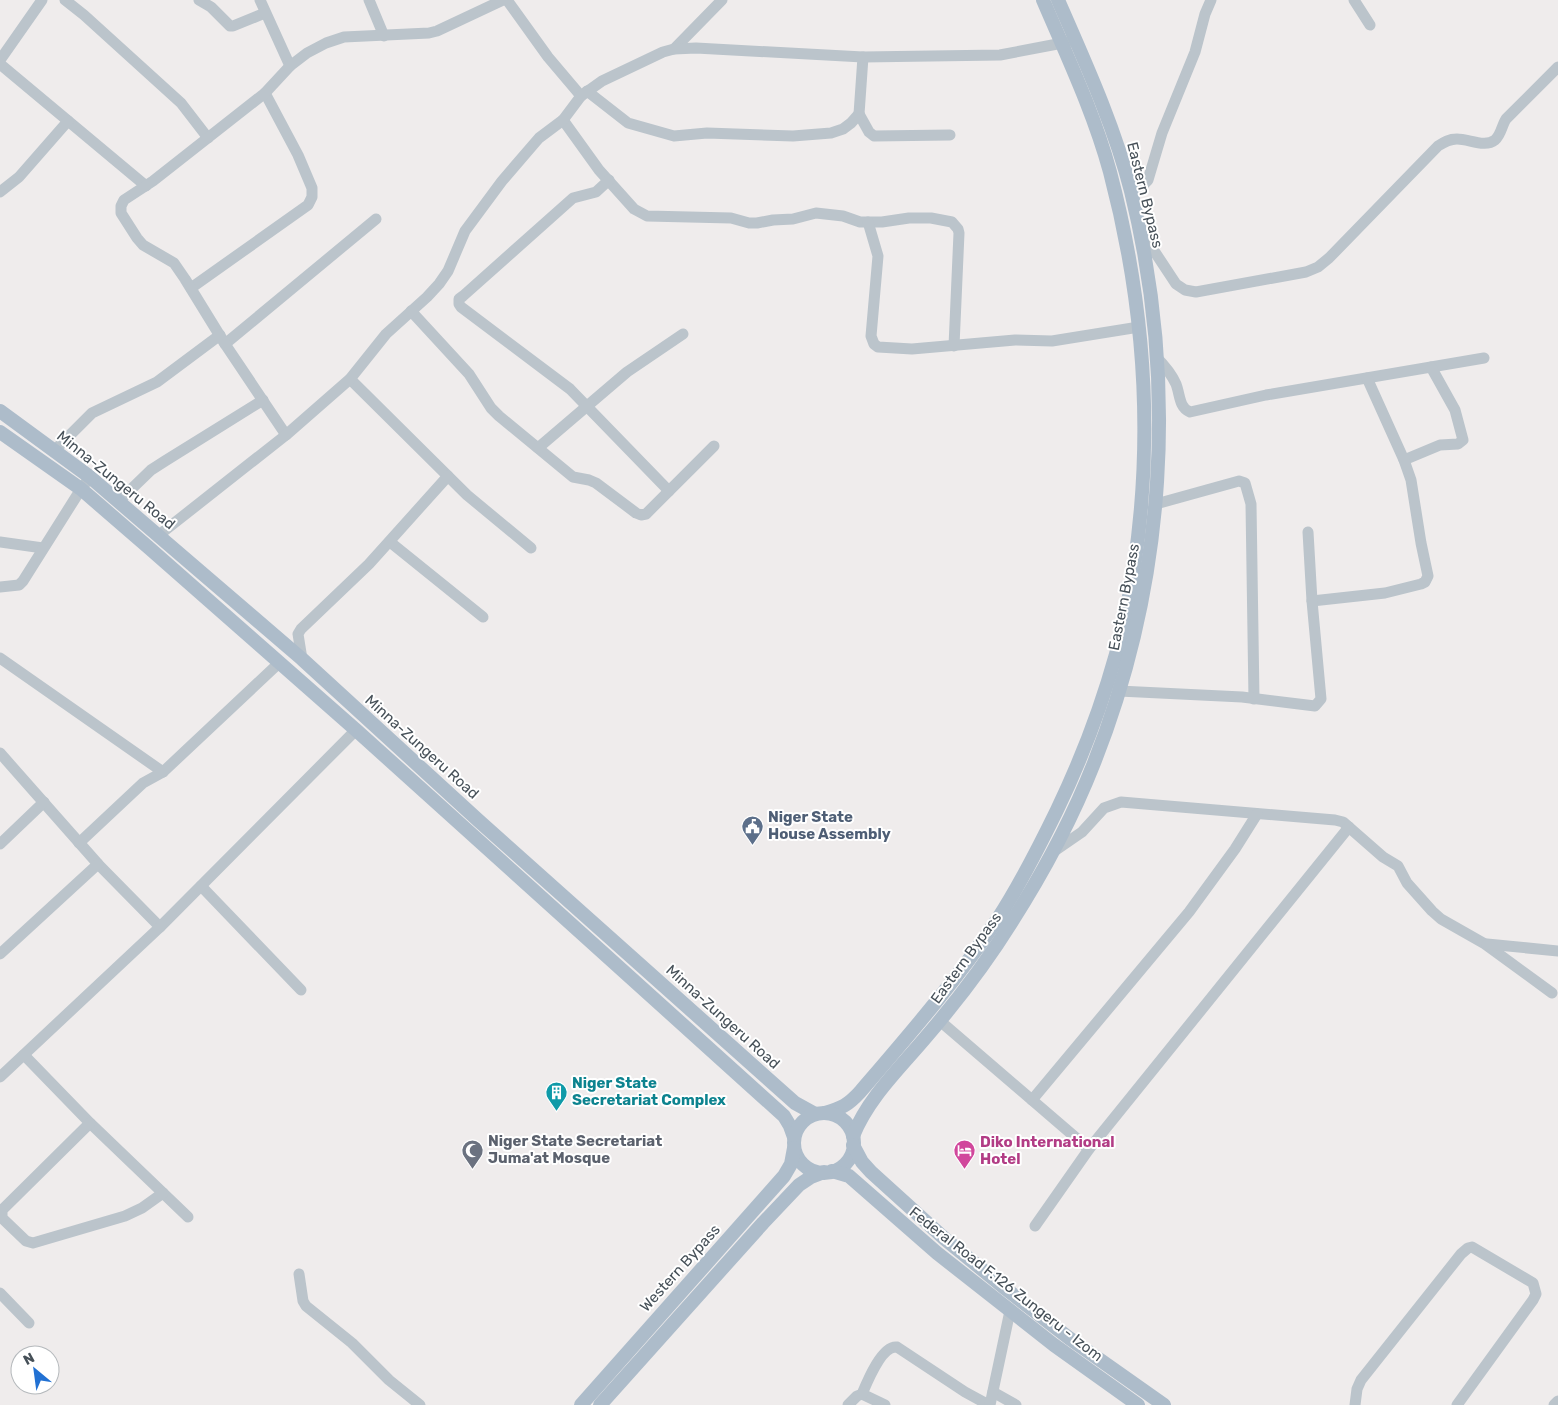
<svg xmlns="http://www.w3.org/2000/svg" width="1558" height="1405" font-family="Rubik,sans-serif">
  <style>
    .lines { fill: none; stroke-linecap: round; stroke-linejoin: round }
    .minor { stroke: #bbc4cb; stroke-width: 11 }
    .major { stroke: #adbcca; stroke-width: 14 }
    .labels { text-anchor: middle; stroke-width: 4; stroke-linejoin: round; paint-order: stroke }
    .street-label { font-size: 15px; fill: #465058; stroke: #fff }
    .service-label { font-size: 15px; font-weight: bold; fill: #4e5e75; stroke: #fff; text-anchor: start }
    .culture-label { font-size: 15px; font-weight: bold; fill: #0d838f; stroke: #fff; text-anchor: start }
    .worship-label { font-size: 15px; font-weight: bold; fill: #5b616d; stroke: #fff; text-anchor: start }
    .hotel-label { font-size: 15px; font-weight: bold; fill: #b23c85; stroke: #fff; text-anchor: start }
  </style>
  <rect width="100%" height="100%" fill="#efecec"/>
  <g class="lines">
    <g class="minor">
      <path d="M65,0L84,15L181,103L208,138"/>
      <path d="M199,0L211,7L230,26H233L265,13"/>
      <path d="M260,0L290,66"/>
      <path d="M369,0L384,36"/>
      <path d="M507,0L548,57L581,96"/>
      <path d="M1354,0L1370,25"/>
      <path d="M674,49L722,0"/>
      <path d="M0,60L42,0"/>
      <path d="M0,64L146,186"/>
      <path d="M587,91L628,123L674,136L707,133L793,136L831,133L843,129L851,123L859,114L869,132L874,136L950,135"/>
      <path d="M859,114L863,57"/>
      <path d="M563,120L599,170L634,209L647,216L731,218L749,223H757L773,220L793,219L816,213L843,216L860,222H882L909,218H931L952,222L958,229L959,233L954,346"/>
      <path d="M609,180L596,192L573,198L463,296L459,299V304L461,307L570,389L669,491"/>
      <path d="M1131,191L1143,185L1148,180L1162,133L1195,52L1205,14L1211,0"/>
      <path d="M0,192L19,177L68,121"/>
      <path d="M868,222L878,256L871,336L874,344L878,347L912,349L1015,340L1052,341L1139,327"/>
      <path d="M1141,231L1176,284L1185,290L1196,292L1306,272L1318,267L1329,258L1438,146C1444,142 1449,139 1457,139C1469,139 1485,148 1495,140C1501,135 1502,125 1506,119L1558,67"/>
      <path d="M191,288L308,205L312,197V188L298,155L265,93"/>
      <path d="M411,311L469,374L491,408L499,416L573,477L589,480L596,483L636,513L641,515L646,514L714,446"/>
      <path d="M225,344L376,219"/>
      <path d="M1156,357C1164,365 1171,373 1176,384C1180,394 1179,408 1190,412L1266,395L1484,358"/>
      <path d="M350,379L467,495L531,548"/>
      <path d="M286,435L225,344L185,279L174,263L143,245L137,238L121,213V206L124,200L153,181L265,93L290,66L307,53L326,43L344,37L429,33L437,31L503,0"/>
      <path d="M538,448L627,372L683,334"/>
      <path d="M54,451L92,413L157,382L220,335"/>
      <path d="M1404,460L1440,445L1458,444L1463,440L1455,410L1431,367"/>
      <path d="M119,501L151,470L165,461L263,400"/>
      <path d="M1156,504L1239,481L1245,483L1251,504L1254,699"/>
      <path d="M159,535L286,435L350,379L386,334L427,297L439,284L448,271L465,231L502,181L539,138L563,120L581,96L602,81L663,52L674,49L696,48L863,57L1000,55L1068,42"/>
      <path d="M0,542L43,548"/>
      <path d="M390,542L483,617"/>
      <path d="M0,587L19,585L23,581L81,489L90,477"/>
      <path d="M1312,601L1385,593L1421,584L1425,582L1428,576L1421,543L1411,480L1404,460L1367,378"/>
      <path d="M0,658L163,772"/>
      <path d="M302,659L298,634L301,629L369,564L448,476"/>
      <path d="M1119,691L1242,697L1315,706L1321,699L1312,601L1308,532"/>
      <path d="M0,753L98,864L160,927"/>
      <path d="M79,843L143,783L163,772L279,663"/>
      <path d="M0,844L44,802"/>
      <path d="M1053,852L1082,832L1104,808L1121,802L1335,820L1343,822L1383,857L1398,866L1407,883L1432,911L1441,919L1485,944L1552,993"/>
      <path d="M201,886L301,990"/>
      <path d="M1487,944L1558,951"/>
      <path d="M0,954L98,864"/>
      <path d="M940,1021L1089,1149"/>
      <path d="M24,1055L90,1123L188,1217"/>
      <path d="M0,1077L160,927L356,730"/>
      <path d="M1032,1100L1189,912L1235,849L1257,814"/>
      <path d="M90,1123L2,1210V1218L26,1241L33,1243L125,1216L142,1208L163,1193"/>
      <path d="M1035,1226L1089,1149L1349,827"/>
      <path d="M299,1274L303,1301L306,1306L352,1343L389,1380L420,1405"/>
      <path d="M0,1293L29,1323"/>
      <path d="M993,1392L1016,1405"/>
      <path d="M862,1394L885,1405"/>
      <path d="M848,1405L857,1396L862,1394C867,1382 882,1345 897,1347L965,1392L989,1405"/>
      <path d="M990,1405L1010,1311"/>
      <path d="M1355,1405L1357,1389L1361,1380L1461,1254L1468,1248L1472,1247L1533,1283L1536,1294L1533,1300L1457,1405"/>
      <path d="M1554,1405L1558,1401"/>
    </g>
    <g class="major">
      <path d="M0,411L90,477L302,659L479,821L795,1103L815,1114"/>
      <path d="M0,432L81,489L148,547L356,730L784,1116L790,1126L794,1137"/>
      <path d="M825,1113C842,1108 848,1105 860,1092C908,1036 956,981 997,920C1020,885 1039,847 1057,810C1081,760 1101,708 1116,654C1125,626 1129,596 1134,567C1154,435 1144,301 1110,172C1094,113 1067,56 1043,0"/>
      <circle cx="824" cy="1143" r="30"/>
      <path d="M853,1136C868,1098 900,1068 926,1037C957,1001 986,963 1011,923C1043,873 1072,819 1094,763C1166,581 1178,382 1131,191C1114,125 1085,62 1058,0"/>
      <path d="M853,1145L862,1162L871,1172L945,1239L1006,1289L1069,1338L1164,1405"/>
      <path d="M832,1171L849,1176L937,1253L1054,1345L1138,1405"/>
      <path d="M581,1405L784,1176L791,1164L794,1148"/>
      <path d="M600,1405L763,1223L799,1185L811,1177L824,1172"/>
    </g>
  </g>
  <defs>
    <symbol id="civic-pin" viewBox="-11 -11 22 30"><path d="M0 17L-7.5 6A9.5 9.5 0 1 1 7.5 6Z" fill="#5c6f8a" stroke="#fff"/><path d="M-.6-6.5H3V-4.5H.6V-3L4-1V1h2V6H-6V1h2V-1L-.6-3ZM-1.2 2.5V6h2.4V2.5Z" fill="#fff"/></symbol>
    <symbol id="building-pin" viewBox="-11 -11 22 30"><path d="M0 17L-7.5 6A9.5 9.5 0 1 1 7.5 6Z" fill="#0f9aa8" stroke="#fff"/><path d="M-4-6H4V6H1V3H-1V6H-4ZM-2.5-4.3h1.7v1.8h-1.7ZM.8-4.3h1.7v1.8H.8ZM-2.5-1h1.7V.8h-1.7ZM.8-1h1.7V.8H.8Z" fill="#fff"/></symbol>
    <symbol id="mosque-pin" viewBox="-11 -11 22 30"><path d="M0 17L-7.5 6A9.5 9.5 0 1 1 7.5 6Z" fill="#6b7280" stroke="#fff"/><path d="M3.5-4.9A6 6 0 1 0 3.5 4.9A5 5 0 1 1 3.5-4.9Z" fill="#fff"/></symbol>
    <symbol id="hotel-pin" viewBox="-11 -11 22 30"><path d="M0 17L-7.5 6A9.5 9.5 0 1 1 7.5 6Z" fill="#d1479c" stroke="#fff"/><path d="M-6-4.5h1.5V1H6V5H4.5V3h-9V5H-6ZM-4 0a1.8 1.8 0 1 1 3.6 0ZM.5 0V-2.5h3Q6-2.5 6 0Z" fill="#fff"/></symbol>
  </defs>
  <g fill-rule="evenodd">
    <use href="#civic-pin" x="740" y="814" width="25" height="34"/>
    <use href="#building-pin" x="544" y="1080" width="25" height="34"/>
    <use href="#mosque-pin" x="460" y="1138" width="25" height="34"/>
    <use href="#hotel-pin" x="952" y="1138" width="25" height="34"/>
  </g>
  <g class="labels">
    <g class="street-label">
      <text transform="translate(1145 195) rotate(76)" y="5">Eastern Bypass</text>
      <text transform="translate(116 480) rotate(39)" y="5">Minna-Zungeru Road</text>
      <text transform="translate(1124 597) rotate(-79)" y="5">Eastern Bypass</text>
      <text transform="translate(422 747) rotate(42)" y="5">Minna-Zungeru Road</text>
      <text transform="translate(966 958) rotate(-54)" y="5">Eastern Bypass</text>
      <text transform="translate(723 1017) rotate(42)" y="5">Minna-Zungeru Road</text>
      <text transform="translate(680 1268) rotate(-48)" y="5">Western Bypass</text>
      <text transform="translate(1006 1284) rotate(38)" y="5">Federal Road F.126 Zungeru - Izom</text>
    </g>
    <g class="service-label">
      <text x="768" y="822">Niger State<tspan x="768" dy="17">House Assembly</tspan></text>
    </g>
    <g class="culture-label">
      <text x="572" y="1088">Niger State<tspan x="572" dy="17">Secretariat Complex</tspan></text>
    </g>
    <g class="worship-label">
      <text x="488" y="1146">Niger State Secretariat<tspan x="488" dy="17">Juma'at Mosque</tspan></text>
    </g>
    <g class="hotel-label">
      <text x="980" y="1147">Diko International<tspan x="980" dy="17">Hotel</tspan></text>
    </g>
  </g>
  <g transform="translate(35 1370) rotate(331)"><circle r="24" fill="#ffffff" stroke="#b5b9bc"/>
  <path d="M0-4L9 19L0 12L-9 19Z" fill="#2271d3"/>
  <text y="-8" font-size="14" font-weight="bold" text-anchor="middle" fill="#465058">N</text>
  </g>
</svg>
